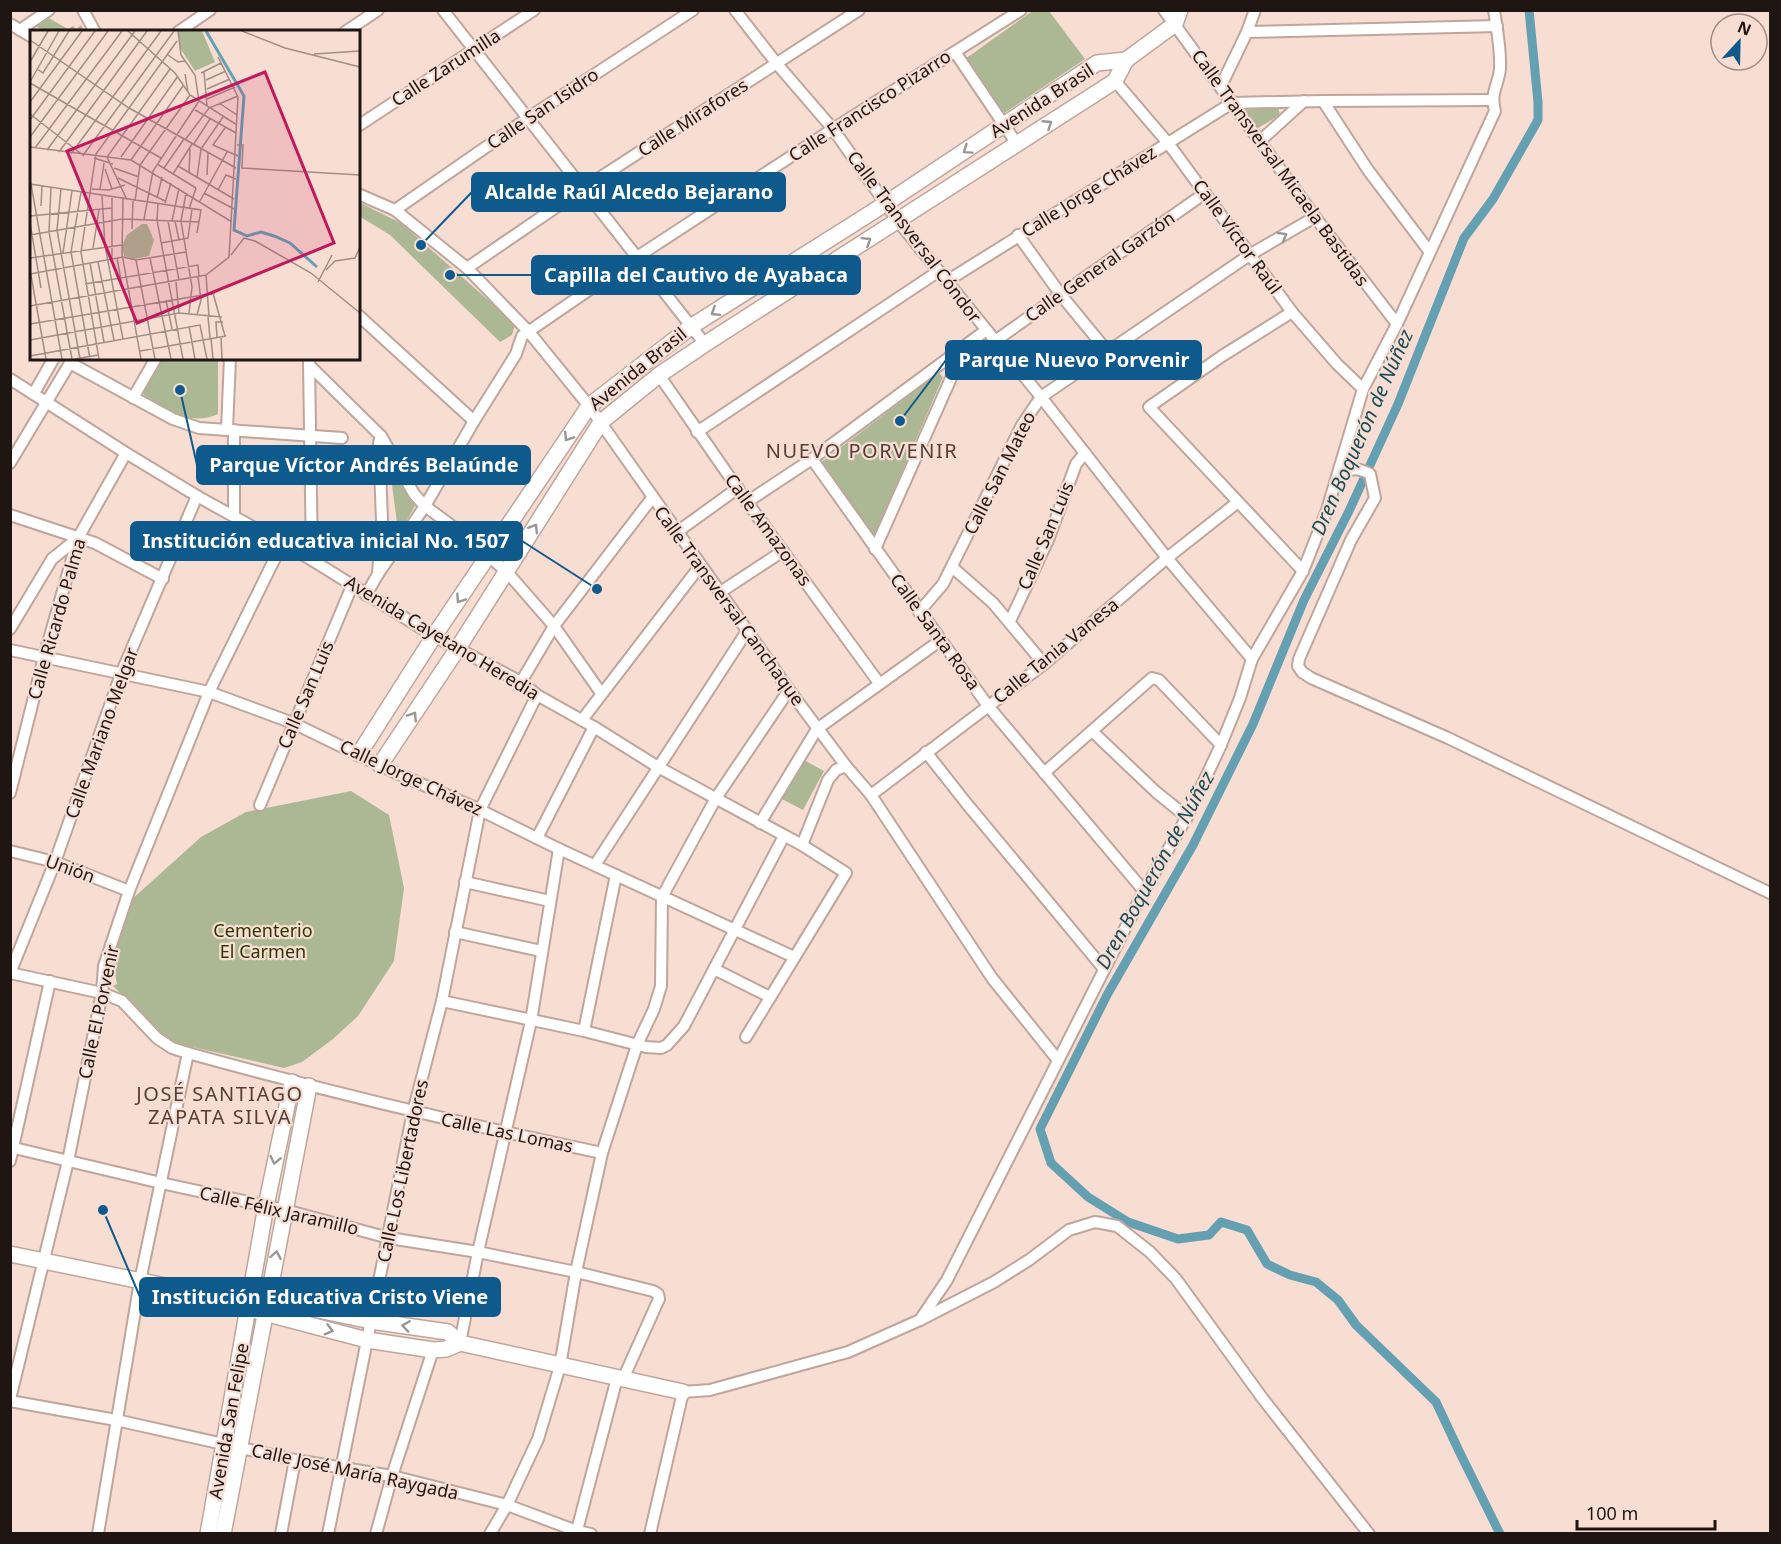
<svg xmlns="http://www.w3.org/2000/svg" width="1781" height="1544" font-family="'Noto Sans',sans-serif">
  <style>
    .green { fill: #abb893 }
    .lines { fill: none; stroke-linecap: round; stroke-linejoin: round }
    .canal { stroke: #64a0b2; stroke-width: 9 }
    .street-casing { stroke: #bfa59c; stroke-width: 14 }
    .secondary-casing { stroke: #bfa59c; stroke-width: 18 }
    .street { stroke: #fff; stroke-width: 10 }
    .secondary { stroke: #fff; stroke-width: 15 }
    .oneway { stroke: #9a9695 }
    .labels { text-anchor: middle; stroke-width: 4.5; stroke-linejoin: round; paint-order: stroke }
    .street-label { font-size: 18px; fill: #1f1613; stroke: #f8ddd3 }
    .park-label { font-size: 18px; fill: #2b3800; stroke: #f8ddd3 }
    .water-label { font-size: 20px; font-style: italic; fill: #174c59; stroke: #f8ddd3 }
    .neighbourhood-label { font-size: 20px; letter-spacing: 1.5px; fill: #543e36; stroke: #f8ddd3 }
    .inset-river { fill: none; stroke: #64a0b2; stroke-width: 3 }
    .inset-road { fill: none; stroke: #a18d86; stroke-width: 1.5 }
    .view { fill: #c2185b; fill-opacity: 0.15; stroke: #c2185b; stroke-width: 3 }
    .inset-edge { fill: none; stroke: #1f1613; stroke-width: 3 }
    .leader { fill: none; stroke: #0f5a8d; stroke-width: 2 }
    .callout-dot { fill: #0f5a8d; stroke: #f8ddd3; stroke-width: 2 }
    .callout { fill: #0f5a8d; stroke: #0f5a8d; stroke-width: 2 }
    .callout-label { font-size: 20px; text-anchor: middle; font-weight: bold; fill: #fff }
  </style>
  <rect width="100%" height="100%" fill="#f8ddd3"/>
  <g class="green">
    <path d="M1034,10L1049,11L1085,59L997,118L958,64Z"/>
    <path d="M47,17L68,29L73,26L76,29L81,25L84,31H45L37,27Z"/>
    <path d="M1278,107L1280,115L1256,129L1242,110Z"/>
    <path d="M358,202L401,223L513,322L515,325L512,335L500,342L390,235L359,216Z"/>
    <path d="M160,359H218V414C190,427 167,409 144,395L142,385Z"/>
    <path d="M939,373L943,377L873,539L819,464Z"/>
    <path d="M402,480L415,506L400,531L398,530L392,485Z"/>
    <path d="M804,760L824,771L803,810L782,799Z"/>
    <path d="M351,791L389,815L404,888L394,961L358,1016L333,1039L302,1062L284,1068L175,1043L162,1034L113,986L117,984L114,969L108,967L130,901L201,837L246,812Z"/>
  </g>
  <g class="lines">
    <path class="canal" d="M1500,1534L1459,1451L1436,1402L1356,1325L1338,1300L1316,1282L1290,1275L1267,1264L1247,1230L1221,1222L1209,1235L1178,1239L1128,1222L1088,1197L1051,1163L1040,1129L1107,995L1193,845L1253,724L1304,600L1349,511L1398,404L1464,238L1493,199L1538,120V102L1529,10"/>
    <defs>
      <g id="street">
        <path d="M83,10L95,32"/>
        <path d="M443,10L705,344"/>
        <path d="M735,10L777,64L833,129L898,221L1041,397L1167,558L1252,659"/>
        <path d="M1164,10L1315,217L1397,324"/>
        <path d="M10,24L32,37"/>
        <path d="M20,30L49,10"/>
        <path d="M178,32L210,10"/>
        <path d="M345,32L378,10"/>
        <path d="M1247,32L1497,26"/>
        <path d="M955,52L1017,144"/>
        <path d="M1115,81L1168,143L1292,312L1337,364L1363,389"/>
        <path d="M1221,86L1247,32L1255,10"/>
        <path d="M1323,101L1368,170L1429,251"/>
        <path d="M358,126L534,10"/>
        <path d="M1260,141L1304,101"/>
        <path d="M358,194L395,210L467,268L529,332L589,406L789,690L846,766L871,795L992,978L1057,1059"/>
        <path d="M395,210L528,118L693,10"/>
        <path d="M1018,235L1061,295L1107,351"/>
        <path d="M467,268L584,188L859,10"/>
        <path d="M947,281L1232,103L1323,101L1492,100"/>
        <path d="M1292,312L1222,356L1149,407L1303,571"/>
        <path d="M358,315L474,421"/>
        <path d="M995,341L1205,193"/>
        <path d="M309,362L312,560"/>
        <path d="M70,363L173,419L199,428L342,438"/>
        <path d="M309,365L381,436L414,494L425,506L468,538L507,572L554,626L601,693"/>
        <path d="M659,375L747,502L879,683"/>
        <path d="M10,379L126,453L197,496L312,560L434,636L521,682L537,695L594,727L658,767L802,845L846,873L746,1037"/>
        <path d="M34,393L54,358"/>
        <path d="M133,398L156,358"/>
        <path d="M227,429L230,358"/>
        <path d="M234,430V515"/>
        <path d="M697,432L939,271"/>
        <path d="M812,459L988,706L1144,891"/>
        <path d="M10,463L73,358"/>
        <path d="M1338,480C1348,467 1356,467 1370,474L1375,498L1351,540L1299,659L1298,666L1302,672L1311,678L1448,738L1770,893"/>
        <path d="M747,502L812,459L985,331"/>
        <path d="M10,515L95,543L163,579"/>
        <path d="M677,532L738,488"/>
        <path d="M875,549L964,349"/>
        <path d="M952,567L993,603L1044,664"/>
        <path d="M378,574L382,520L379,443L381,436"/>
        <path d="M719,593L783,551"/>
        <path d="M366,595L378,574L425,506L474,421L516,354L522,336L637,257L833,129L1021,10"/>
        <path d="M919,612L943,584L1022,425L1041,397L1251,254L1315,217"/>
        <path d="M1010,621L1048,540L1076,464L1085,453"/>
        <path d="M10,629L52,559L78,538"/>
        <path d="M10,650L209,692L293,723L392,771L480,810L559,849L794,957"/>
        <path d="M521,682L554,626L652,498"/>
        <path d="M582,720L700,566"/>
        <path d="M1093,732L1156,792L1187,817"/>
        <path d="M926,752L967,804L1104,969"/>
        <path d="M1044,773L1152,678L1159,680L1221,745"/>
        <path d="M10,793L44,657L78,538L126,453"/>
        <path d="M871,795L1044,664L1167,558L1238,502"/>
        <path d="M260,805L352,586"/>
        <path d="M760,823L817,729L941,640"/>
        <path d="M537,838L594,727"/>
        <path d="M802,845L828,780L836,770L846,766"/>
        <path d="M10,851L55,862L129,891"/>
        <path d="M595,865L747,631"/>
        <path d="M465,882L550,901"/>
        <path d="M455,932L541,951"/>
        <path d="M714,969L770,997"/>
        <path d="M10,973L102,993L122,1001L157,1038L172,1048L188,1053C325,1091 463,1124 602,1153"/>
        <path d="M10,973L55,862L121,674L197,496"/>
        <path d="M442,1001L584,1031L646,1047L661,1048L667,1045L684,1026L784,836"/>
        <path d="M584,1031L616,875"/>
        <path d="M10,1147L161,1183L285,1210L389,1238L478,1252L576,1272L653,1291L658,1294L659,1299L623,1379"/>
        <path d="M10,1161L50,981"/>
        <path d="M920,1320L994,1282L1029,1260L1069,1230L1095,1222L1117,1226L1150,1252L1176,1279L1263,1399L1369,1534"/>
        <path d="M460,1343L478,1252L531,1021L559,849"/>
        <path d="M10,1399L68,1161L102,993L104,966L129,891L209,692L282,544"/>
        <path d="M10,1401L116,1420L295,1460L392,1476L507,1505L577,1531L591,1534"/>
        <path d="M98,1534L140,1281L188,1053"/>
        <path d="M281,1534L295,1460"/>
        <path d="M328,1534L413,1112L442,1001L480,810L537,695"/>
        <path d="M376,1534L392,1476L433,1350"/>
        <path d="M490,1534L507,1505L538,1439L560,1366L576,1272L602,1153L637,1045L654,1009L661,986L662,897L716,798L789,690"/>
        <path d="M576,1534L617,1378"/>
        <path d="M650,1534L683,1392L710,1390L848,1352L920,1320L947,1280L1144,891L1187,817L1221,745L1240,698L1252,659L1303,571L1327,510L1363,389L1397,324L1495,111C1490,93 1498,86 1500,69C1501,49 1497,30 1494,10"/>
      </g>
      <g id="secondary">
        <path d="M359,754L434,636L589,406L692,326L885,204L1097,63L1126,60L1175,24L1180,10"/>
        <path d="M380,765L458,648L601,422L659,375L705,344L1115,81L1126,60"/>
        <path d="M10,1254L233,1300L249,1309L367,1340L433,1350L446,1349L460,1343"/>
        <path d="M233,1300L251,1296L371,1321L448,1332L460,1343L683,1392"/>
        <path d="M208,1534L266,1206L292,1082"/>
        <path d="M223,1534L309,1086"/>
      </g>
    </defs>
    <use href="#street" class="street-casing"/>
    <use href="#secondary" class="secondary-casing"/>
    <use href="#street" class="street"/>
    <use href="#secondary" class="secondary"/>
  </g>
  <defs><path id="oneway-chevron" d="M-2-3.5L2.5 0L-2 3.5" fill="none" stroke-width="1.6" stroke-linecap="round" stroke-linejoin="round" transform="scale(1.5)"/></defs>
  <g class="oneway">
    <use href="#oneway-chevron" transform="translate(1048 124) rotate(-33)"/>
    <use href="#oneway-chevron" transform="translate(967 150) rotate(146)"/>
    <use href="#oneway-chevron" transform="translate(1283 236) rotate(-30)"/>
    <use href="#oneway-chevron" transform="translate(867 241) rotate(-32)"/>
    <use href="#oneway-chevron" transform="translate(715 312) rotate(148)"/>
    <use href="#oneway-chevron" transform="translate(568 437) rotate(123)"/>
    <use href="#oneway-chevron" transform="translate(534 528) rotate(-58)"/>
    <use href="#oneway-chevron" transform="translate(460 599) rotate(124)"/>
    <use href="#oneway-chevron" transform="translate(413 716) rotate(-57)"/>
    <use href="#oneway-chevron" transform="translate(275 1160) rotate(102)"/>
    <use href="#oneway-chevron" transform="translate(276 1255) rotate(-80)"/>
    <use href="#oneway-chevron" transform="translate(406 1326) rotate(-172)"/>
    <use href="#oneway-chevron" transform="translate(329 1330) rotate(15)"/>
  </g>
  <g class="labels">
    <g class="street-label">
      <text transform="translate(446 68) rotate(-33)" y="6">Calle Zarumilla</text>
      <text transform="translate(1042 101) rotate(-33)" y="6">Avenida Brasil</text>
      <text transform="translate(870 106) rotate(-33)" y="6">Calle Francisco Pizarro</text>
      <text transform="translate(543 109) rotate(-34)" y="6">Calle San Isidro</text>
      <text transform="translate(693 118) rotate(-33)" y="6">Calle Mirafores</text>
      <text transform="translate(1280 168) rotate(54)" y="6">Calle Transversal Micaela Bastidas</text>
      <text transform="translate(1089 192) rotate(-32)" y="6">Calle Jorge Chávez</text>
      <text transform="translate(914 237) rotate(53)" y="6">Calle Transversal Cóndor</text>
      <text transform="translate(1237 237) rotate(54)" y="6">Calle Víctor Raúl</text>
      <text transform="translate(1100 267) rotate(-35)" y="6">Calle General Garzón</text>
      <text transform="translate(638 369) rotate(-39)" y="6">Avenida Brasil</text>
      <text transform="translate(1000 473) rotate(-63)" y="6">Calle San Mateo</text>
      <text transform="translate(768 530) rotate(54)" y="6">Calle Amazonas</text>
      <text transform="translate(1046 536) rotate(-67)" y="6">Calle San Luis</text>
      <text transform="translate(729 606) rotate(54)" y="6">Calle Transversal Canchaque</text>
      <text transform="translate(57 619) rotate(-74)" y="6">Calle Ricardo Palma</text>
      <text transform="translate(935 632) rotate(54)" y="6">Calle Santa Rosa</text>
      <text transform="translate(442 638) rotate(31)" y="6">Avenida Cayetano Heredia</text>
      <text transform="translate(1056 651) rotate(-39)" y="6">Calle Tania Vanesa</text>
      <text transform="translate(306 695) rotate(-67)" y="6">Calle San Luis</text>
      <text transform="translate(102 733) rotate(-70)" y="6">Calle Mariano Melgar</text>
      <text transform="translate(411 778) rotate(25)" y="6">Calle Jorge Chávez</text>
      <text transform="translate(70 869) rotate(20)" y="6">Unión</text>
      <text transform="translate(99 1012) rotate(-78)" y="6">Calle El Porvenir</text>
      <text transform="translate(507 1133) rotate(12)" y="6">Calle Las Lomas</text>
      <text transform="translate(403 1171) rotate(-78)" y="6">Calle Los Libertadores</text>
      <text transform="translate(279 1211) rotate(13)" y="6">Calle Félix Jaramillo</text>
      <text transform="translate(229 1421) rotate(-80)" y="6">Avenida San Felipe</text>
      <text transform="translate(355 1472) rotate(12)" y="6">Calle José María Raygada</text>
    </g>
    <g class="park-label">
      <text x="263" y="937">Cementerio<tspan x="263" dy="21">El Carmen</tspan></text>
    </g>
    <g class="water-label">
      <text transform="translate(1362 432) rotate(-66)" y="7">Dren Boquerón de Núñez</text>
      <text transform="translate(1155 870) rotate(-61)" y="7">Dren Boquerón de Núñez</text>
    </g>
    <g class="neighbourhood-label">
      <text x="862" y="458">NUEVO PORVENIR</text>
      <text x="220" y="1101">JOSÉ SANTIAGO<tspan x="220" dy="23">ZAPATA SILVA</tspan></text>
    </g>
  </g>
  <g transform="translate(30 30)">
    <rect width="330" height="330" fill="#f8ddd3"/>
    <path d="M148,1H172L185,32L165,41L150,18ZM112,194H117L124,210L119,226L104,229L94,226L92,216L97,205Z" fill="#abb893"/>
    <path class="inset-river" d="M176,1L214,66L204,200L217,206L231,202L244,206L260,213L287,237"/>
    <path class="inset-road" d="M98,1L145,43L160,65L207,95M212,1L255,18L330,37M0,10L99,78L206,138M284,24L330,21M138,25L148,32L155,31M0,32L18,1M7,39L13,43L39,1M174,42L177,76M171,43L191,33M155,44L158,62M176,50L196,41M0,52L29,1M0,53L131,128M177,59L200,49M177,69L205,57M0,72L52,1M189,73L207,85M165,80L206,103M0,84L54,126M0,90L65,1M195,98L183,115L208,126M0,107L78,1M155,110L179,78L208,66M163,115L180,89M207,115H213L212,138L330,145M0,117L101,130L202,192M5,118L92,1M17,120L105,1M29,122L117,1M41,124L131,1M54,124L144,1M91,127L148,46M64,128L83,134M101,130L153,56M127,134L166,158M148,136L204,169M84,138L109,147M134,138L154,109M75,139L82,159M159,143L160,119M143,144L162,114M177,145L178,123M88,148L135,171M167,148L171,119L193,87M0,154L171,180L167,203M1,154L32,329M21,157L19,202L42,329M31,159L27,200L50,329M62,159L79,160L95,155M70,160L74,133M188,160L196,145L206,149M51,162L41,222L60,329M156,163L151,191L162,257L159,283M174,163L204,179M72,166L75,216L93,309M82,168V229M127,168L132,147M93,169L92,224L111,329M97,170L77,127L140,39M105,171L110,135L160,65M170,171L197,122M135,173L141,153M128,174L127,190L153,329M11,176L12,156M159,179L166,158M0,186L82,178M114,189L123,141L169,71L165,45L151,25L148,1M138,191L149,250M142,191L149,158M145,191L149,210M0,193L11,258M102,199L103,171M0,205L92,189L169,192M131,213L158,208L162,179M63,218L69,180M33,223L42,161M201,225L214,208L225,211L281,243L330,283M0,228L92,215M87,228L93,261M120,228L141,329M106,230L125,329M68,232L84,310M60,233L74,312M0,240L16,329M296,240L305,231L325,228L330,217M0,244L93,227L106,230L156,222M176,245L179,287M146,252L149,283M288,252L302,225M55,254L168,235L169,247M183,263L195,306M136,270L142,299M0,276L176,245L199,227L208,67L188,27M167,285L171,270L168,247M178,287L180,308M0,294L185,263M159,296L165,329M187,307L186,292H193M191,307L192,329M181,308L183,329M0,310L149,283L192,287M110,321L196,306M0,326L170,295L177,329M45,329L68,325M69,329L51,222L66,124L147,11"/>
    <path class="view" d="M235,42L304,213L107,293L37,121Z"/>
    <rect width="330" height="330" class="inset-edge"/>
  </g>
  <path class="leader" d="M421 245L472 192M450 275L532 275M900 421L946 360M180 390L197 465M597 589L522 541M103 1210L140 1297"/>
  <g class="callout-dot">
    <circle cx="421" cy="245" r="6"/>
    <circle cx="450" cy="275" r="6"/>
    <circle cx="900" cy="421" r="6"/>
    <circle cx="180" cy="390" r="6"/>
    <circle cx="597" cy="589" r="6"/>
    <circle cx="103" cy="1210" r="6"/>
  </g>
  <g class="callout">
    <rect x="472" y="173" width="313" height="38" rx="6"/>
    <rect x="532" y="256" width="328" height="38" rx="6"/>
    <rect x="946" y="341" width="255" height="38" rx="6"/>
    <rect x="197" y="446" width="333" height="38" rx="6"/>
    <rect x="131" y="522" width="391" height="38" rx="6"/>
    <rect x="140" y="1278" width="360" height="38" rx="6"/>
  </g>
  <g class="callout-label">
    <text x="629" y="199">Alcalde Raúl Alcedo Bejarano</text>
    <text x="696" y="282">Capilla del Cautivo de Ayabaca</text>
    <text x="1074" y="367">Parque Nuevo Porvenir</text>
    <text x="364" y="472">Parque Víctor Andrés Belaúnde</text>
    <text x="326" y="548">Institución educativa inicial No. 1507</text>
    <text x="320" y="1304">Institución Educativa Cristo Viene</text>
  </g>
  <rect width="1781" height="1544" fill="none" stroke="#1f1613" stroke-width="24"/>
  <g transform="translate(1739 42) rotate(22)"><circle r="28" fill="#f8ddd3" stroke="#a18d86" stroke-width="1.5"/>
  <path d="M0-4.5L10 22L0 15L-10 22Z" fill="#0f5a8d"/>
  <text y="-9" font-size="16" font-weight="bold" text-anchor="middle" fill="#1f1613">N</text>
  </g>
  <path d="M1577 1520v9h138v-9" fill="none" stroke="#1f1613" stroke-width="3"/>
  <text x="1586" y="1520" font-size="18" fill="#1f1613" stroke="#f8ddd3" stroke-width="4.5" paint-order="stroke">100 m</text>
</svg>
